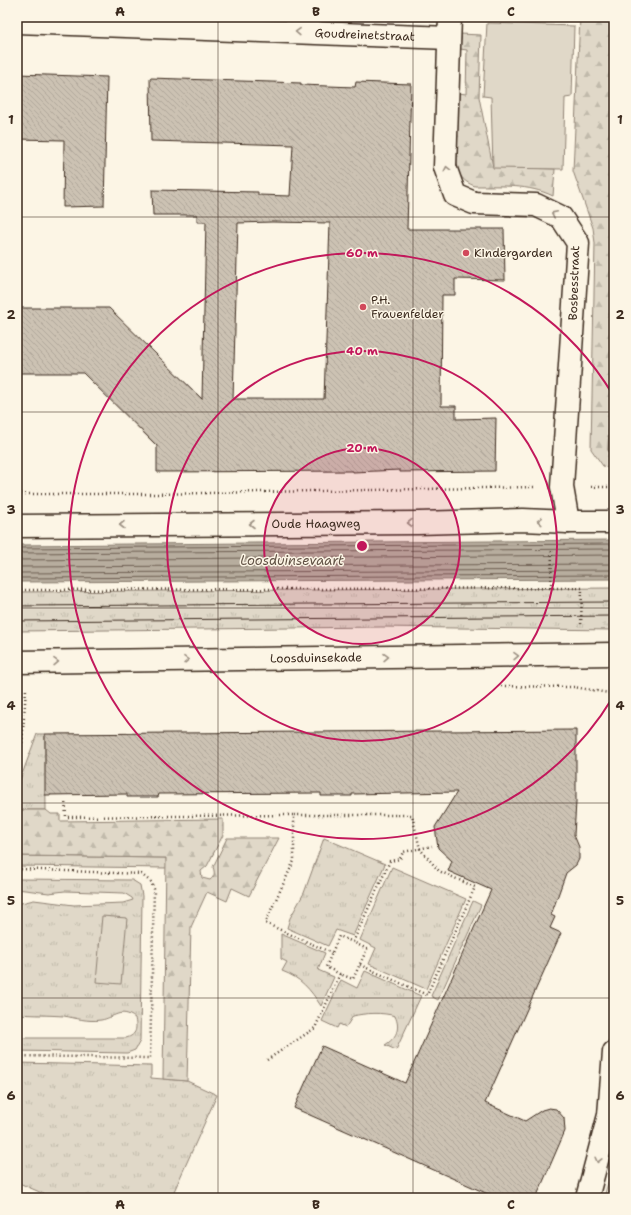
<svg xmlns="http://www.w3.org/2000/svg" width="631" height="1215" font-family="'Shantell Sans',sans-serif">
  <style>
    .grass { fill: url(#grass-tufts); stroke: #8e8173 }
    .forest { fill: url(#forest-firs); stroke: #8e8173 }
    .green { fill: #e0d8c8; stroke: #8e8173 }
    .water { fill: #b7ad9e; stroke: #85796b }
    .lines { fill: none; stroke-linecap: round; stroke-linejoin: round }
    .shore { stroke: #6d5e51; stroke-width: 1 }
    .building { fill: url(#building-back-hatch); stroke: #3b2a1e; fill-rule: evenodd }
    .minor-casing { stroke: #3b2a1e; stroke-width: 25 }
    .major-casing { stroke: #3b2a1e; stroke-width: 25 }
    .path { stroke: #3b2a1e; stroke-width: 2.5; stroke-dasharray: 1 3; stroke-linecap: butt }
    .minor { stroke: #fcf5e5; stroke-width: 22 }
    .major { stroke: #fcf5e5; stroke-width: 22 }
    .tram { stroke: #3b2a1e; stroke-width: 1 }
    .oneway { stroke: #9c9082 }
    .grid { fill: none; stroke: #3b2a1e; stroke-width: 1; stroke-opacity: 0.55 }
    .ring { fill: none; stroke: #c2185b; stroke-width: 2 }
    .poi-dot { fill: #d1495b; stroke: #fcf5e5; stroke-width: 1.5 }
    .labels { text-anchor: middle; stroke-width: 3; stroke-linejoin: round; paint-order: stroke }
    .street-label { font-size: 12px; fill: #3b2a1e; stroke: #fcf5e5 }
    .poi-label { font-size: 12px; fill: #3b2a1e; stroke: #fcf5e5; text-anchor: start }
    .water-label { font-size: 13px; font-style: italic; fill: #605144; stroke: #fcf5e5 }
    .centre { fill: #c2185b; stroke: #fcf5e5; stroke-width: 2 }
    .ring-label { font-size: 12px; text-anchor: middle; font-weight: bold; fill: #c2185b; stroke: #fcf5e5; stroke-width: 3; stroke-linejoin: round; paint-order: stroke }
    .neatline { fill: none; stroke: #3b2a1e; stroke-width: 1.5 }
    .grid-label { font-size: 13px; text-anchor: middle; font-weight: bold; fill: #3b2a1e }
  </style>
  <defs>
    <pattern id="grass-tufts" width="24" height="20" patternUnits="userSpaceOnUse"><rect width="24" height="20" fill="#e0d8c8"/><path d="M3 7l-1-3M5 7V3M7 7l1-3M15 17l-1-3M17 17v-4M19 17l1-3" fill="none" stroke="#c1baab"/></pattern>
    <pattern id="forest-firs" width="22" height="20" patternUnits="userSpaceOnUse"><rect width="22" height="20" fill="#e0d8c8"/><path d="M5 1l3.5 6h-7zM16 11l3.5 6h-7z" fill="#c1baab"/></pattern>
    <pattern id="building-back-hatch" width="6" height="6" patternUnits="userSpaceOnUse"><rect width="6" height="6" fill="#ccc2b3"/><path d="M-1 5l2 2M0 0l6 6M5-1l2 2" fill="none" stroke="#b0a79a"/></pattern>
  </defs>
  <rect width="100%" height="100%" fill="#fcf5e5"/>
  <filter id="ink" filterUnits="userSpaceOnUse"><feTurbulence type="fractalNoise" baseFrequency=".025" numOctaves="2"/><feDisplacementMap in="SourceGraphic" scale="8" xChannelSelector="R" yChannelSelector="G"/><feConvolveMatrix kernelMatrix="1 2 1 2 8 2 1 2 1" color-interpolation-filters="sRGB"/></filter>
  <g filter="url(#ink)">
    <g class="grass">
      <path d="M614,588V630L381,627L17,631V592Z"/>
      <path d="M37,734H45L46,810H17V788Z"/>
      <path d="M324,838L385,864L353,936L336,930L328,946L287,928L290,918L304,893Z"/>
      <path d="M17,854L20,856L166,858L167,868L17,866Z"/>
      <path d="M392,867L466,899L426,989L369,964L376,948L360,940Z"/>
      <path d="M17,879L132,880L140,885L142,896L140,1041L135,1050L127,1053L17,1051V1038H126C137,1035 137,1028 135,1018C120,1007 114,1018 101,1020C87,1022 76,1018 64,1016C48,1015 32,1015 17,1014V904L34,900L74,905L123,903L133,900L132,898L124,893L65,891L49,893L17,889Z"/>
      <path d="M473,901L481,905L438,1000L431,996Z"/>
      <path d="M281,934L325,953L318,970L334,977L321,1006C310,989 301,978 282,971L287,962L281,959Z"/>
      <path d="M365,971L421,996L396,1050L385,1045C396,1038 401,1029 395,1016C383,1012 365,1013 353,1016L346,1027L339,1024L337,1028L322,1021L341,980L357,988Z"/>
      <path d="M17,1063L151,1066V1078L187,1081L217,1095L171,1198H53L17,1182Z"/>
      <path d="M614,1159V1198H604Z"/>
    </g>
    <g class="forest">
      <path d="M580,17H614V312L608,450L614,460V470L603,466L591,449L595,243L593,228L573,171Z"/>
      <path d="M460,34L481,35L479,97L493,167L555,169L553,196C528,184 502,186 475,186C469,184 464,181 460,175C453,164 458,110 459,93L466,94L467,50L460,49Z"/>
      <path d="M17,810H46L51,814H60V821L223,819V835L207,866L201,871L202,878L210,880C215,876 215,873 213,867L227,838H279L249,896L232,888L227,901L207,892L191,927L187,1081L163,1079L166,858L20,856L17,854Z"/>
    </g>
    <g class="green">
      <path d="M487,23L574,26L572,97L565,98L563,169L493,168L491,97L483,96Z"/>
      <path d="M102,916L127,918L121,984L96,982Z"/>
    </g>
    <g class="water">
      <path d="M614,312V460L608,450Z"/>
      <path d="M614,540V579L17,582V545Z"/>
    </g>
    <g class="lines">
      <g class="shore">
        <path d="M614,410L612,448L614,452"/>
        <path d="M17,548L614,544"/>
        <path d="M17,553L614,549"/>
        <path d="M17,560L614,555"/>
        <path d="M17,567L614,564"/>
        <path d="M17,573L614,570"/>
        <path d="M17,578L614,575"/>
      </g>
    </g>
    <g class="building">
      <path d="M17,74L107,77L104,206L63,207L64,140L17,139Z"/>
      <path d="M150,78L301,83V85L355,87L356,82L411,84L407,229H504L505,280L455,279V295H442L441,406H456V419L496,418L495,471L400,472V470L353,472V471L157,472V446L83,373H17V308H109L202,399L206,222H197V215H153L152,190L258,192V195L290,196L293,145L151,141ZM272,222L330,223L324,399H233L238,223Z"/>
      <path d="M576,730V802L574,835L579,847V859L576,865L566,873L551,915L555,917L550,928L561,933L485,1103L525,1121L542,1110L549,1108L556,1109L564,1118L565,1131L536,1198H497L294,1108L322,1046L405,1083L491,890L448,871L452,861L438,848L435,827L457,792L352,794V796H321V793L159,794L158,797H127V794L45,795V734Z"/>
    </g>
    <g class="lines">
      <defs>
        <g id="minor">
          <path d="M450,17L445,167L455,195L474,203L536,205L561,217L578,243L562,487L568,522"/>
          <path id="s1" d="M17,22L449,38"/>
          <path d="M587,1198L609,1115L614,1052"/>
        </g>
        <g id="major">
          <path id="s2" d="M17,526L418,523L523,520L568,522H614"/>
          <path id="s3" d="M17,662L614,654"/>
        </g>
      </defs>
      <use href="#minor" class="minor-casing"/>
      <use href="#major" class="major-casing"/>
      <g class="path">
        <path d="M591,487H614"/>
        <path d="M17,494H152L534,487"/>
        <path d="M551,588L552,550"/>
        <path d="M17,590L582,588L581,627"/>
        <path d="M501,686L574,687L614,694"/>
        <path d="M17,758L22,744L26,689"/>
        <path d="M65,799L66,817L294,815"/>
        <path d="M17,869L141,874L151,882L154,889L150,1058L17,1056"/>
        <path d="M332,953L265,923L294,861V815H412L420,849L439,871L475,887L427,995L360,965"/>
        <path d="M340,974L326,967L339,936L353,942"/>
        <path d="M267,1060L315,1028L340,974L353,979L367,949L353,942L390,861L400,859L403,852L432,846"/>
      </g>
      <use href="#minor" class="minor"/>
      <use href="#major" class="major"/>
      <g class="tram">
        <path d="M17,606L614,602"/>
        <path d="M17,621L614,616"/>
      </g>
    </g>
    <defs><path id="oneway-chevron" d="M-2-3.5L2.5 0L-2 3.5" fill="none" stroke-width="1.6" stroke-linecap="round" stroke-linejoin="round"/></defs>
    <g class="oneway">
      <use href="#oneway-chevron" transform="translate(298 32) rotate(-178)"/>
      <use href="#oneway-chevron" transform="translate(447 169) rotate(-102)"/>
      <use href="#oneway-chevron" transform="translate(554 214) rotate(-154)"/>
      <use href="#oneway-chevron" transform="translate(540 521) rotate(-177)"/>
      <use href="#oneway-chevron" transform="translate(410 523) rotate(180)"/>
      <use href="#oneway-chevron" transform="translate(252 524) rotate(180)"/>
      <use href="#oneway-chevron" transform="translate(122 525) rotate(180)"/>
      <use href="#oneway-chevron" transform="translate(516 656) rotate(-1)"/>
      <use href="#oneway-chevron" transform="translate(386 657) rotate(-1)"/>
      <use href="#oneway-chevron" transform="translate(186 660) rotate(-1)"/>
      <use href="#oneway-chevron" transform="translate(56 662) rotate(-1)"/>
      <use href="#oneway-chevron" transform="translate(598 1160) rotate(104)"/>
    </g>
  </g>
  <path class="grid" d="M218,17V1198M413,17V1198M17,217H614M17,412H614M17,608H614M17,803H614M17,998H614"/>
  <circle cx="362" cy="546" r="98" fill="#c2185b" fill-opacity=".12"/>
  <g class="ring">
    <circle cx="362" cy="546" r="98"/>
    <circle cx="362" cy="546" r="195"/>
    <path d="M613 697A293 293 0 1 1 613 395"/>
  </g>
  <g class="poi-dot">
    <circle cx="466" cy="253" r="4"/>
    <circle cx="363" cy="307" r="4"/>
  </g>
  <g class="labels">
    <g class="street-label">
      <text dy="4" stroke="none"><textPath href="#s1" startOffset="348">Goudreinetstraat</textPath></text>
      <text transform="translate(574 283) rotate(-88)" y="4">Bosbesstraat</text>
      <text dy="4" stroke="none"><textPath href="#s2" startOffset="299">Oude Haagweg</textPath></text>
      <text dy="4" stroke="none"><textPath href="#s3" startOffset="299">Loosduinsekade</textPath></text>
    </g>
    <g class="poi-label">
      <text x="474" y="257">Kindergarden</text>
      <text x="371" y="304">P.H.<tspan x="371" dy="14">Frauenfelder</tspan></text>
    </g>
    <g class="water-label">
      <text x="292" y="565">Loosduinsevaart</text>
    </g>
  </g>
  <circle cx="362" cy="546" r="6" class="centre"/>
  <g class="ring-label">
    <text x="362" y="257">60 m</text>
    <text x="362" y="355">40 m</text>
    <text x="362" y="452">20 m</text>
  </g>
  <rect width="631" height="1215" fill="none" stroke="#fcf5e5" stroke-width="44"/>
  <rect x="22" y="22" width="587" height="1171" class="neatline"/>
  <g class="grid-label">
    <text x="120" y="16">A</text>
    <text x="316" y="16">B</text>
    <text x="511" y="16">C</text>
    <text x="11" y="124">1</text>
    <text x="620" y="124">1</text>
    <text x="11" y="319">2</text>
    <text x="620" y="319">2</text>
    <text x="11" y="514">3</text>
    <text x="620" y="514">3</text>
    <text x="11" y="710">4</text>
    <text x="620" y="710">4</text>
    <text x="11" y="905">5</text>
    <text x="620" y="905">5</text>
    <text x="11" y="1100">6</text>
    <text x="620" y="1100">6</text>
    <text x="120" y="1209">A</text>
    <text x="316" y="1209">B</text>
    <text x="511" y="1209">C</text>
  </g>
</svg>
